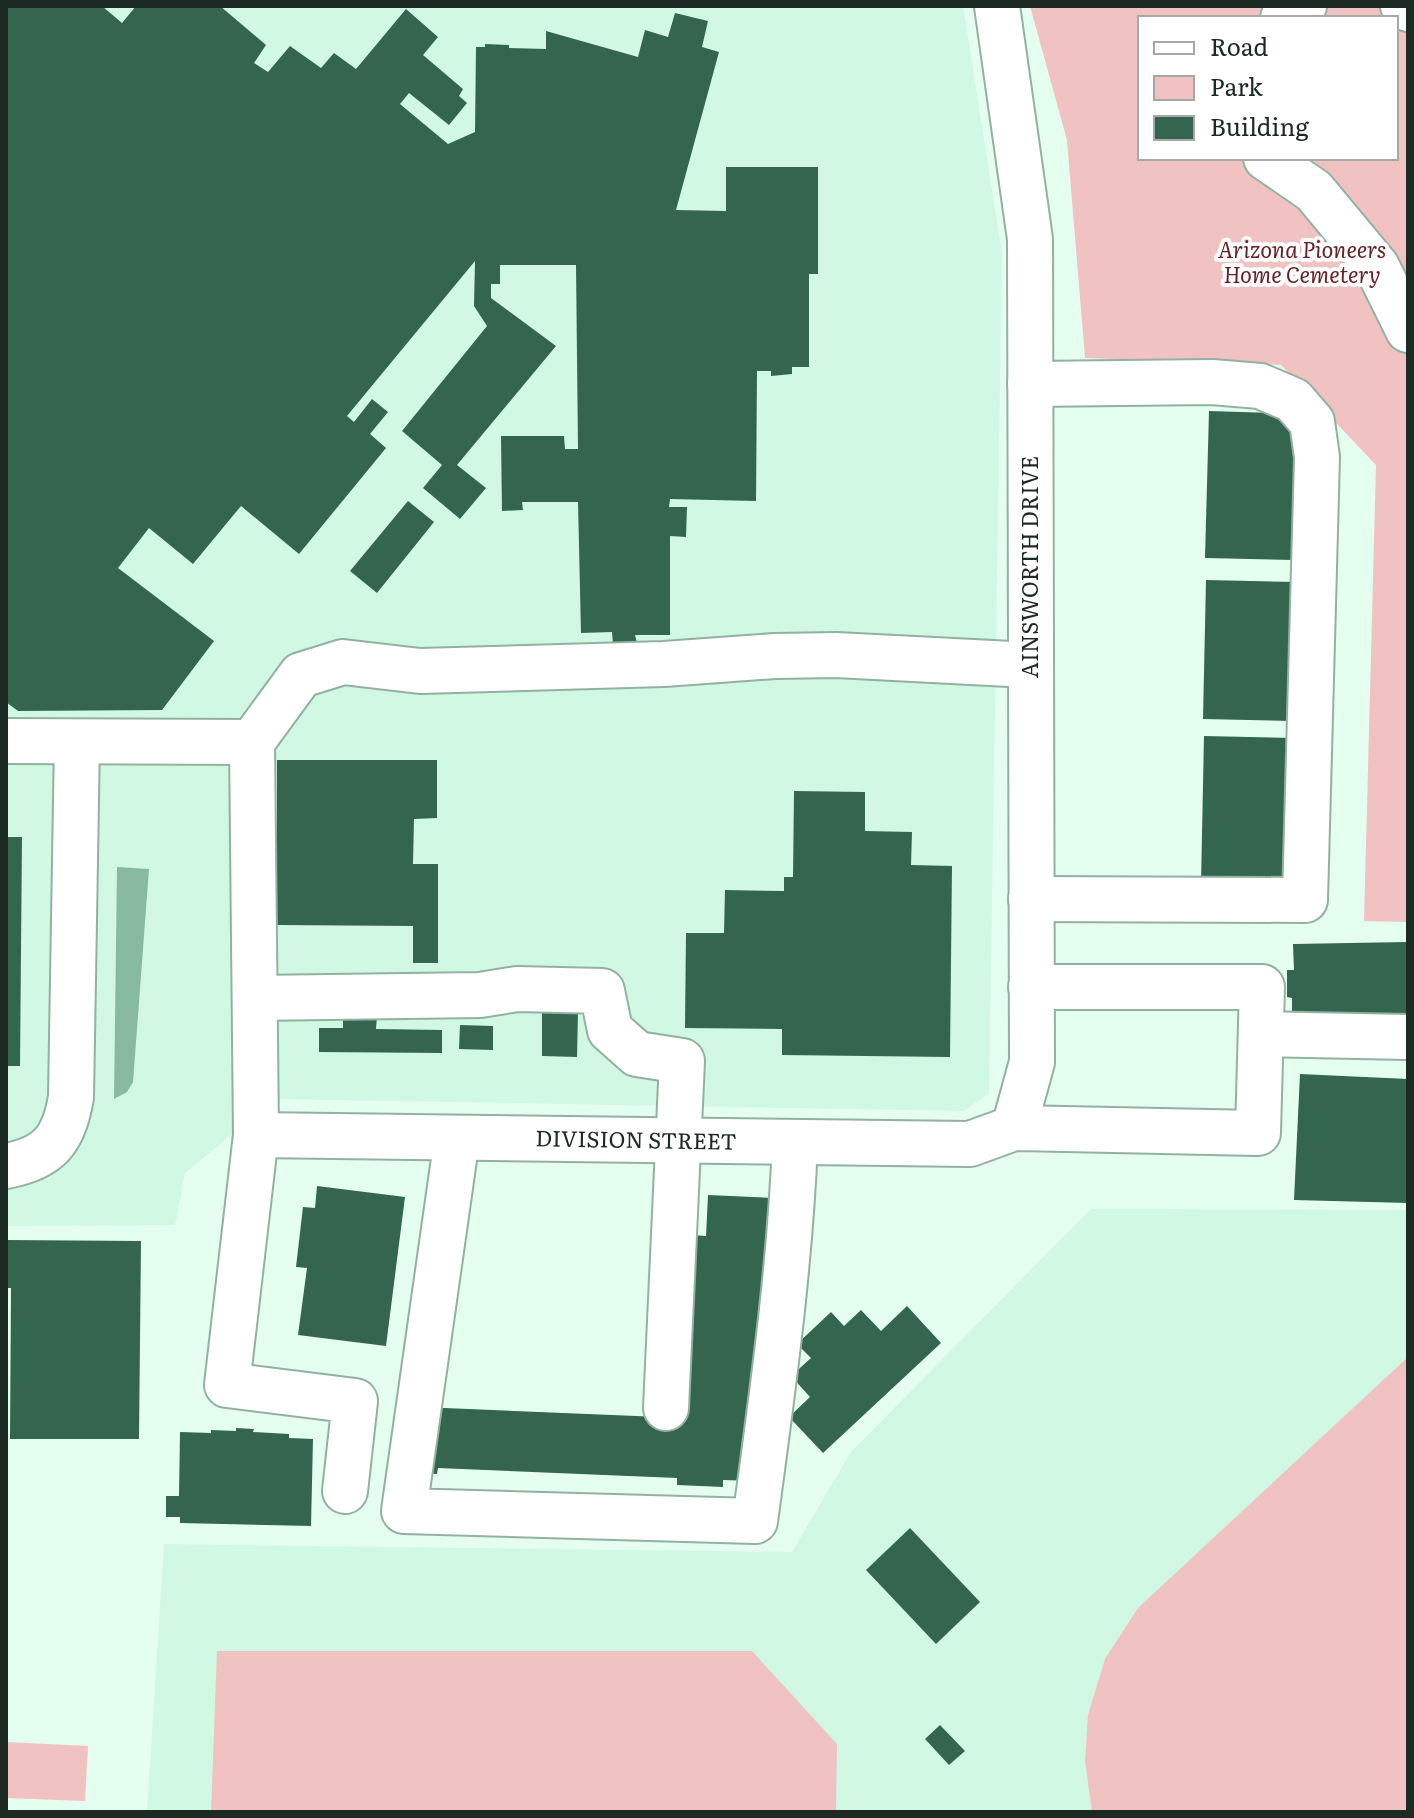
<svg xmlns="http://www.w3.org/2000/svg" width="1414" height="1818" font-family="Literata,serif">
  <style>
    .built { fill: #d0f8e3 }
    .green { fill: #f0c3c2; fill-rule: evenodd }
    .water { fill: #87baa1 }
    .building { fill: #34664f }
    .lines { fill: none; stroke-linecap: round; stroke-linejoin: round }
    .minor-casing { stroke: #93b1a1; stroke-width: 48 }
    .minor { stroke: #fff; stroke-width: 44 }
    .labels { text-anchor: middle; stroke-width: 8; stroke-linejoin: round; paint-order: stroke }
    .park-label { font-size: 22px; font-style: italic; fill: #652327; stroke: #fff }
    .street-label { font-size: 22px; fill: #1d2923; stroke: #fff }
  </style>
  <rect width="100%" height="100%" fill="#e4fef0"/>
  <g class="built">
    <path d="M6,6H963L1002,254L989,1093L964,1111L274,1099L185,1173L175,1225L6,1226Z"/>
    <path d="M1091,1209L1408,1210V1812H147L164,1544L792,1552L851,1452Z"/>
  </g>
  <g class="green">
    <path d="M1030,6H1408V922L1364,921L1376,465L1281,365L1085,358L1067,140ZM1140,18H1396V158H1140Z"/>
    <path d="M1408,1357V1812H1092L1085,1761L1088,1715L1105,1659L1138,1608Z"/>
    <path d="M217,1651H752L837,1744L836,1812H211Z"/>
    <path d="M6,1742L88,1746L85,1801L6,1798Z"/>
  </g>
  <path class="water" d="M117,867L149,869L133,1082L127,1092L114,1099Z"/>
  <g class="building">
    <path d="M6,6H102L122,23L136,6H220L266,45L254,63L268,72L290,46L321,68L334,53L356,69L406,9L438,37L423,55L463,89L459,96L467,103L449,125L409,93L400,104L448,144L475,132L476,47H485V44L509,45V48L546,49V31L638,57L645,30L668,37L675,13L708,21L702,47L719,52L676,210L726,211V167H818V274H809V367H792V374L771,376V371H757L756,501L670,499L669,507H687L686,537L670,536V635H635L637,643L613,645L612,632L581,633L578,502H522L523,510L502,511L501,436H564L565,449H578L576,265H500V284H491V298L556,346L457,465L486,488L460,519L423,488L442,465L402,431L487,326L474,306L475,261L347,416L354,422L372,399L388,412L370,434L386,448L299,554L241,506L193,564L149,528L118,568L214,641L162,710L18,711L6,702Z"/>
    <path d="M1209,411L1275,413L1297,435L1293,560L1205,558Z"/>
    <path d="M408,501L434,522L377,593L350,571Z"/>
    <path d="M1206,580L1296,582L1293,721L1203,719Z"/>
    <path d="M1204,736L1294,738L1291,886L1201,884Z"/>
    <path d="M277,760H437V818L414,819L413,864H438V963H413V926L277,925Z"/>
    <path d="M794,791L865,792V831L912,832L911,865L952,866L950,1057L782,1055V1029L685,1028L686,933H724L725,890L784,891V877H793Z"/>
    <path d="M6,837H22L20,1066H6Z"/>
    <path d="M1408,942V1030L1292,1020V998L1287,997V970H1294L1293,944Z"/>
    <path d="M542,1010L578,1011L577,1057L542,1056Z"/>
    <path d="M343,1015L377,1016L376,1029L442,1030V1053L319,1052V1028H343Z"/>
    <path d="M460,1025L493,1026V1050L459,1049Z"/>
    <path d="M1300,1074L1408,1079V1203L1294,1200Z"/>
    <path d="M317,1186L405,1197L386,1346L298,1335L307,1268L296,1267L303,1207L315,1208Z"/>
    <path d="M708,1195L775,1198L753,1481L723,1480V1487L677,1485V1478L438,1468L437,1474L418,1473L421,1407L685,1418L693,1235L706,1236Z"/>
    <path d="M6,1240L141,1241L139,1439H10L11,1288H6Z"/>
    <path d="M907,1306L941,1343L823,1453L789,1417L810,1397L791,1376L811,1358L797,1344L831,1312L844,1326L861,1310L881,1331Z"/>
    <path d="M236,1428L254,1429L253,1432L289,1434V1438L313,1439L311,1526L180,1523V1517H166V1496H179L180,1432L211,1433V1430L236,1431Z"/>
    <path d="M910,1528L980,1602L936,1644L866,1570Z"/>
    <path d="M940,1725L965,1751L949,1765L925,1739Z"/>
  </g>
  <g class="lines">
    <defs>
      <g id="minor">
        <path d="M997,6L1030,239L1032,1062L1014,1128"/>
        <path d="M1403,6L1408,9"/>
        <path d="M1283,18L1304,6"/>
        <path d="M1266,158L1314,191L1377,267L1408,330"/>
        <path d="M1030,384L1212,382L1260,386L1293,400L1312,422L1317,457L1305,900L1031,899"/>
        <path d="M6,741L252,742L301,675L343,662L420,671L664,664L775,656L836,655L1030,665"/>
        <path d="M252,742L256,1135L227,1385L355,1401L345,1491"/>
        <path d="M255,998L480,995L517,989L602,991L610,1030L637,1054L682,1061L666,1408"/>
        <path d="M1261,1034L1408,1037"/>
        <path d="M256,1135L970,1144L1014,1128L1258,1133L1262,987H1031"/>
        <path d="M457,1138L404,1511L755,1521C772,1395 790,1269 795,1142"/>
        <path d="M6,1166C49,1158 64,1140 71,1097L77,742"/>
      </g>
    </defs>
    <use href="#minor" class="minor-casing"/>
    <use href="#minor" class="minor"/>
  </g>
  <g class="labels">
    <g class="park-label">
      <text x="1302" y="258">Arizona Pioneers<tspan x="1302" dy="25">Home Cemetery</tspan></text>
    </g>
    <g class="street-label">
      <text transform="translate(1030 567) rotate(-90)" y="8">AINSWORTH DRIVE</text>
      <text transform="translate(636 1140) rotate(1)" y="8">DIVISION STREET</text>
    </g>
  </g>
  <rect width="1414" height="1818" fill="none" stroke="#1d2923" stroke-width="16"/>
  <rect x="1138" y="16" width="260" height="144" fill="#ffffff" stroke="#a5a9a7" stroke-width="2"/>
  <rect x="1154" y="42" width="40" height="12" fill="#ffffff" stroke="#a5a9a7" stroke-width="2"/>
  <text x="1210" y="56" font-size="24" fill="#1d2923">Road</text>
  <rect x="1154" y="76" width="40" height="24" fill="#f0c3c2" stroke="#a5a9a7" stroke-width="2"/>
  <text x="1210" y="96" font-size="24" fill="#1d2923">Park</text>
  <rect x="1154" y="116" width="40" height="24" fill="#34664f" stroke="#a5a9a7" stroke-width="2"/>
  <text x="1210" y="136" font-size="24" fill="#1d2923">Building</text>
</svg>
